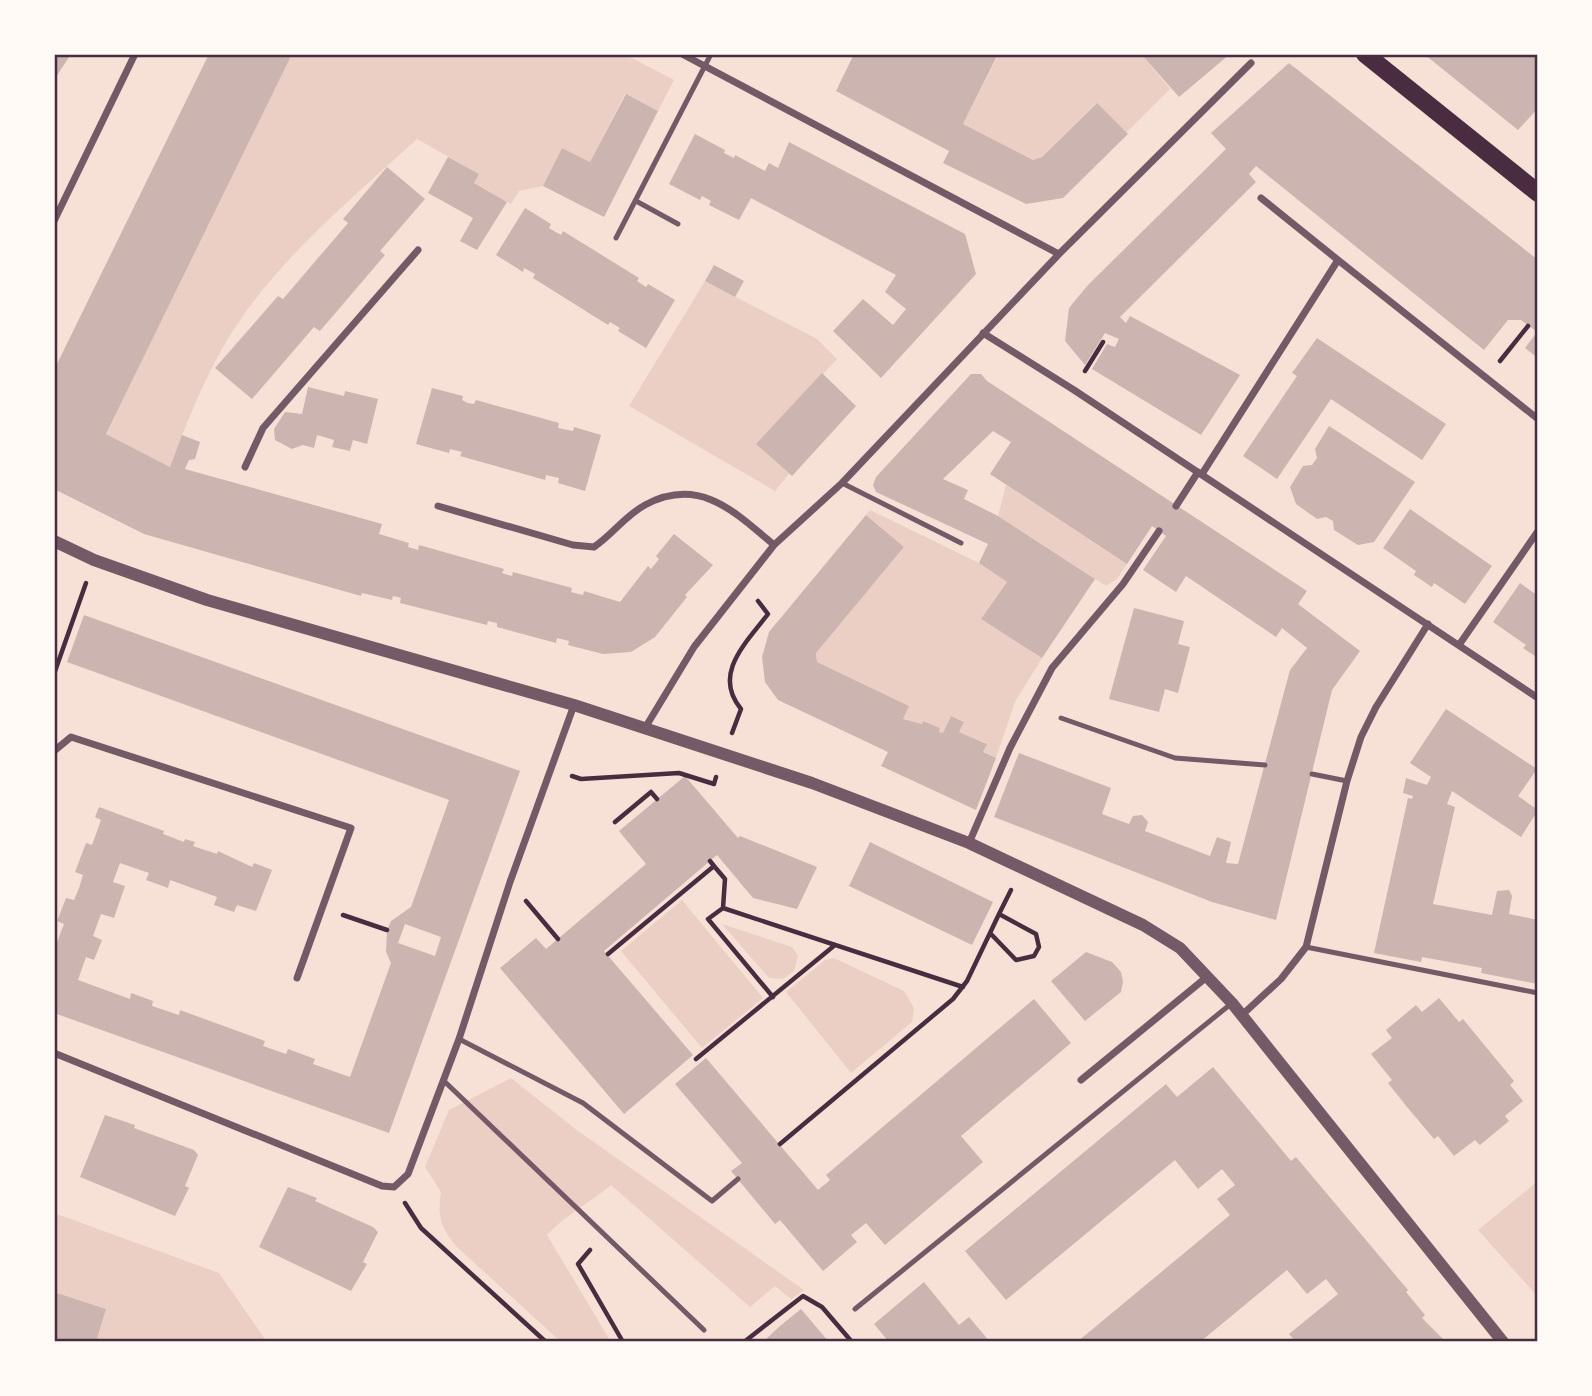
<svg xmlns="http://www.w3.org/2000/svg" width="1592" height="1396" font-family="Helvetica,sans-serif">
  <style>
    .green { fill: #ebcfc5 }
    .building { fill: #ccb4b1; fill-rule: evenodd }
    .lines { fill: none; stroke-linecap: round; stroke-linejoin: round }
    .path { stroke: #4a2c40; stroke-width: 4.5 }
    .service { stroke: #755966; stroke-width: 5 }
    .minor { stroke: #755966; stroke-width: 7 }
    .tertiary { stroke: #755966; stroke-width: 12 }
    .primary { stroke: #4a2c40; stroke-width: 18 }
    .neatline { fill: none; stroke: #4a2c40; stroke-width: 2.5 }
  </style>
  <rect width="100%" height="100%" fill="#f7e1d7"/>
  <path class="green" d="M292,54H624L674,80L658,111L625,94L590,162L562,148L543,186L519,191L511,204L474,183L479,174L417,139C349,201 267,268 222,349C201,386 185,427 170,467L106,434Z
    M999,54H1141L1170,89L1126,133L1096,103L1042,157L1033,160L963,124Z
    M705,281L817,339L837,359L757,444L789,474L775,491L629,406Z
    M1006,485L1127,564L1117,579L1106,586L998,516Z
    M870,510L979,563L1007,582L981,619L1042,658L1015,702L996,758L983,752L986,743L959,732L963,721L951,716L943,733L939,732L940,728L923,721L922,724L903,719L909,706L817,662L816,653L904,547L866,515Z
    M682,900L763,998L702,1048L621,951Z
    M722,924L792,947L798,956L794,971L783,979L769,978Z
    M834,958L904,991L914,1008L912,1022L851,1073L786,992L825,960Z
    M511,1078L578,1131L804,1290L791,1299L775,1286L750,1307L611,1185C592,1201 562,1218 547,1235L611,1342H561L457,1247C441,1229 437,1216 441,1192L425,1167L449,1110Z
    M1538,1181V1297L1478,1230Z
    M54,1213L219,1273L267,1342H96L106,1309L54,1292Z"/>
  <path class="building" d="M54,54H71L54,80Z
    M209,54H292L106,434L170,467L182,435L200,442L195,459L189,460L185,469L382,524L379,534L409,543L408,547L418,550L419,545L504,569L502,573L512,576L513,572L572,588L571,592L583,595L584,591L620,602L648,566L651,569L659,559L656,556L674,534L713,565L685,595L687,597L655,637L631,652L603,654L568,645L569,641L557,638L556,643L497,627V623L488,621L487,625L400,603L401,598L393,596L392,600L362,593L361,596L144,534L54,489V370Z
    M854,54H998L963,124L1033,160L1042,157L1097,103L1128,134L1063,198L1026,204L943,163L949,151L836,91Z
    M1141,54H1230L1179,97Z
    M1424,54H1538V108L1518,130Z
    M1289,63L1538,260V358L1525,348L1537,332L1521,320H1508L1484,350L1256,166L1249,174L1256,182L1120,317L1126,323L1130,316L1240,375L1201,435L1092,369L1107,344L1115,347L1119,339L1105,333L1085,365L1065,341L1069,308L1088,285L1226,149L1211,133Z
    M626,94L658,111L604,217L543,186L562,148L590,162Z
    M695,134L725,150L724,153L734,158L735,155L765,171L769,163L778,168L789,142L965,234L976,274L881,378L833,331L863,299L893,325L906,309L885,292L896,275L751,198L739,220L709,205L711,201L702,196L700,200L669,184Z
    M448,157L479,174L474,183L507,202L477,250L460,241L473,218L428,193Z
    M387,167L425,199L380,251L385,255L320,331L314,327L252,399L215,368L278,296L283,299L348,223L343,219Z
    M525,208L551,224L549,228L561,235L563,231L639,278L637,281L646,287L648,284L675,300L646,348L618,331L620,328L610,322L608,325L533,278L535,274L524,268L523,272L496,255Z
    M714,265L744,281L735,297L705,281Z
    M1317,338L1446,424L1422,460L1331,399L1277,479L1243,456L1297,376L1292,373Z
    M822,373L856,406L792,476L756,444Z
    M971,374H981L987,381L1307,591L1298,604L1360,651L1332,690L1276,920L1212,902L994,817L1019,753L1111,788L1102,814L1129,824L1133,816L1142,815L1148,822L1145,831L1210,856L1217,837L1231,842L1226,863L1238,864L1290,670L1307,648L1282,628L1276,637L1186,576L1176,592L1143,570L1166,536L1152,526L1127,564L990,474L1011,442L993,431L943,479L968,490L964,499L998,516L1095,579L1042,658L981,619L1007,582L979,563L988,544L876,492L873,485L876,477Z
    M308,387L344,396L345,391L378,399L367,444L353,440L350,451L332,447L334,440L317,435L314,448L303,445L292,449L275,440L274,429L285,412L302,414Z
    M432,388L463,396L462,400L468,403L474,404L476,400L559,423L558,428L573,431L574,427L601,435L585,491L558,483L559,478L546,475L545,480L460,456L462,452L450,449L449,453L416,444Z
    M1329,426L1415,482L1374,542L1358,545L1334,530L1333,521L1326,517L1317,519L1296,504L1290,487L1303,466L1312,465L1317,458L1315,449Z
    M1410,509L1492,566L1465,604L1434,583L1432,587L1414,575L1416,571L1383,548Z
    M866,515L904,547L816,653L817,662L909,706L903,719L922,724L923,721L940,728L939,732L943,733L951,716L964,722L959,732L987,744L983,752L996,758L976,810L881,766L888,752L778,700L765,682L762,657L769,632Z
    M1520,583L1538,596V658L1523,648L1526,645L1493,622Z
    M1134,608L1184,621L1178,644L1190,647L1178,693L1165,689L1159,712L1109,699Z
    M84,615L520,771L389,1133L54,1013V950L64,924L57,921L66,898L74,900L79,888L83,875L75,872L86,843L92,845L101,820L95,817L99,807L164,831L163,834L184,842L185,839L195,842L193,846L217,854L218,851L252,867L254,863L272,870L256,911L237,905L234,912L214,905L217,897L170,880L168,888L146,880L149,873L120,863L113,882L125,886L114,918L101,914L93,936L102,940L94,960L86,957L78,980L130,999L131,993L153,1001L152,1006L179,1015L180,1010L265,1041L263,1046L286,1054L288,1049L315,1059L313,1064L350,1077L391,963L386,952L387,930L391,921L411,907L449,800L67,662ZM405,924L441,937L435,956L398,943Z
    M1446,709L1537,769L1518,796L1538,810L1521,837L1452,791L1447,804L1455,807L1433,904L1492,915L1497,891L1509,890L1512,896L1509,914L1538,920V984L1481,973L1482,968L1422,957L1421,962L1374,953L1408,798L1412,799L1413,796L1403,793L1406,778L1427,785L1431,777L1410,763Z
    M685,776L738,838L740,836L817,867L797,909L753,898L717,855L604,951L693,1055L624,1114L500,968L536,938L546,949L646,864L619,831Z
    M870,842L993,902L972,945L849,886Z
    M1086,952L1112,962L1121,972L1123,982L1121,992L1085,1021L1051,981Z
    M1439,998L1459,1022L1463,1019L1514,1081L1510,1085L1523,1101L1505,1116L1509,1121L1480,1145L1475,1140L1454,1156L1438,1136L1434,1139L1407,1107L1388,1083L1392,1080L1371,1054L1392,1038L1386,1030L1416,1005L1422,1012Z
    M1034,999L1071,1043L961,1136L983,1162L885,1245L866,1223L851,1235L857,1242L823,1271L780,1220L775,1224L731,1171L742,1163L675,1084L706,1058L818,1190L830,1180L826,1175Z
    M1213,1067L1291,1161L1296,1157L1408,1290L1406,1292L1425,1315L1422,1318L1446,1342H1296L1289,1334L1338,1294L1326,1279L1307,1294L1287,1270L1200,1342H1077L1230,1215L1217,1199L1235,1185L1222,1169L1198,1189L1175,1160L1006,1300L965,1251L1166,1084L1177,1097Z
    M105,1115L135,1125L134,1128L194,1150L198,1155L185,1186L189,1188L175,1216L80,1177Z
    M288,1187L317,1198L315,1201L373,1227L378,1232L363,1262L367,1264L351,1291L259,1247Z
    M924,1282L959,1325L969,1317L990,1342H889L874,1324Z
    M54,1292L106,1309L96,1342H54Z
    M801,1309L829,1342H763L780,1326Z"/>
  <g class="lines">
    <path class="path" d="M1500,361L1528,326
      M1085,371L1103,342
      M54,674L86,583
      M732,733L741,709C712,674 746,643 768,614L758,601
      M572,776L581,779L679,773L714,784L716,777
      M615,822L651,792L657,799
      M714,866L725,879L723,908L963,987
      M526,901L558,939
      M723,908L708,919L773,997
      M343,915L387,930
      M990,933L999,914
      M608,954L714,866L710,861
      M696,1059L835,945
      M780,1144L953,999L967,981L990,933L1016,960L1034,956L1039,947L1036,934L999,914L1011,890
      M405,1203L421,1228L546,1342
      M590,1250L578,1264L623,1342
      M744,1342L803,1296L822,1307L852,1342"/>
    <path class="service" d="M636,201L678,224
      M616,238L711,54
      M842,483L961,543
      M1061,718L1175,758L1265,765
      M1312,774L1347,781
      M1306,947L1538,993
      M459,1039L583,1103L712,1201L738,1179
      M443,1080L704,1330
      M855,1309L1232,1003"/>
    <path class="minor" d="M682,54L1059,254
      M1261,198L1338,260
      M54,221L135,54
      M983,333L1074,390L1538,698
      M245,467L263,428L418,250
      M1202,474L1338,260L1538,419
      M438,506L573,545L594,547C612,535 626,515 645,505C699,476 734,511 774,545
      M1176,506L1198,472
      M1459,645L1538,531
      M645,728L694,647L774,545L842,483L1059,254L1251,63
      M54,751L71,737L351,828L297,978
      M969,843L1010,748L1052,668L1123,584L1159,531
      M1242,1015L1281,979L1306,947L1347,781L1361,737L1376,707L1428,624
      M54,1053L382,1186L394,1187L408,1174L459,1039L510,882L574,705
      M1081,1080L1208,976"/>
    <path class="tertiary" d="M54,541L94,560L207,600L574,705L812,783L969,843L1143,925L1180,948L1232,1003L1503,1342"/>
    <path class="primary" d="M1365,54L1538,193"/>
  </g>
  <rect width="1592" height="1396" fill="none" stroke="#fffaf5" stroke-width="112"/>
  <rect x="56" y="56" width="1480" height="1284" class="neatline"/>
</svg>
